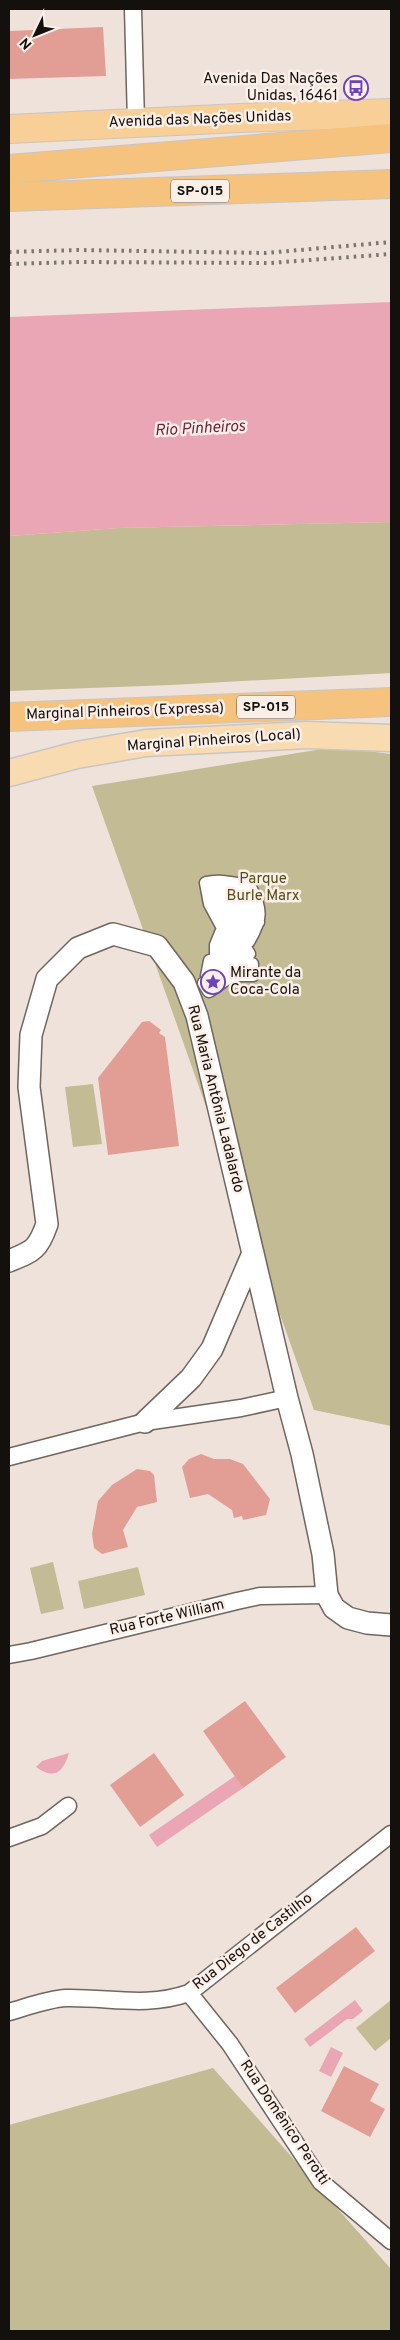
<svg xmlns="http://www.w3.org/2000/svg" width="400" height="2340" font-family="Overpass,sans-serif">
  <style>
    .green { fill: #c2bb94 }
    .water { fill: #eba6b5 }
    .building { fill: #e29e95 }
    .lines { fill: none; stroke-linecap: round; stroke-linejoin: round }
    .pedestrian-casing { stroke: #70655f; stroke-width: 15 }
    .minor-casing { stroke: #70655f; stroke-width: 19 }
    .tertiary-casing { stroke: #70655f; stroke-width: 24 }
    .primary-casing { stroke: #c7c6c5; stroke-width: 29 }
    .trunk-casing { stroke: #c7c6c5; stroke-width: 30 }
    .motorway-casing { stroke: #c7c6c5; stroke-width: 30 }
    .pedestrian { stroke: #fff; stroke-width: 12 }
    .minor { stroke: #fff; stroke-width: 16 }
    .tertiary { stroke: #fff; stroke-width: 21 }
    .primary { stroke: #f9dbb1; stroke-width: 26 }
    .trunk { stroke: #f7cf97; stroke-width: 28 }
    .motorway { stroke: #f5c37d; stroke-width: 28 }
    .rail { stroke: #7c746f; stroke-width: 4; stroke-dasharray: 2.5 5; stroke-linecap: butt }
    .labels { text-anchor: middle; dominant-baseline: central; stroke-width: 5; stroke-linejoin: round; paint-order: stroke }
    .shield { fill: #fcefe8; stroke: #5a534f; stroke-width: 1 }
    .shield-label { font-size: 14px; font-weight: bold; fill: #14100d }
    .poi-label { font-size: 15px; fill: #14100d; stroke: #fcefe8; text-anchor: end }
    .street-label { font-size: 15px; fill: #14100d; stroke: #fcefe8 }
    .park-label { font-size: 15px; fill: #554c1c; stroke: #fcefe8 }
    .water-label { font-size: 16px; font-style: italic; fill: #70213a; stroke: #fcefe8 }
  </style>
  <rect width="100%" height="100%" fill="#efe2db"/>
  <path class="green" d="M391,522V673L171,685L9,691V536L119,528Z
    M335,747L391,754V1426L314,1410L92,786Z
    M93,1084L102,1144L73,1147L65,1087Z
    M53,1562L64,1609L41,1614L30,1568Z
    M138,1567L145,1595L84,1609L78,1581Z
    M391,2000V2038L375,2051L356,2028Z
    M213,2068L391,2269V2331H9V2125Z"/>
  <path class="water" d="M391,302V522L119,528L9,536V317Z
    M69,1753C63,1773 54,1780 36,1767L42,1761Z
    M235,1776L243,1788L157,1847L149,1835Z
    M355,2000L363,2011L353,2019H347L310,2047L304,2039Z
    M331,2047L343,2053L331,2077L319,2071Z"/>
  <path class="building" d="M103,27L106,76L9,79V31Z
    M149,1021L161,1030L159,1033L165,1037L179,1146L108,1155L98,1078L142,1022Z
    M201,1454L214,1459H230L243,1464L270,1499L266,1515L243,1520L242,1516L234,1518L232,1510L208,1494L190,1498L182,1467L189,1459Z
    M137,1469L150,1471L154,1475L157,1502L137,1507L123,1530L128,1547L102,1554L94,1548L92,1534L98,1501L112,1485Z
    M245,1701L286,1757L243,1788L203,1731Z
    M154,1753L184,1795L140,1827L110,1785Z
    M356,1927L375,1951L295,2013L276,1988Z
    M344,2066L379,2084L370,2101L385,2109L370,2137L321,2111Z"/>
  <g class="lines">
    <defs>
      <path id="pedestrian" d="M240,924L237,913L245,922L234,927L232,921L233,902C241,910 243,916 246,926L231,935L228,925L230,905L225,897L230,893L241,898L251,923L240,941L223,940C226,920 225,909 213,892L223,887L248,893L258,922L249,932L248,942C262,919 262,909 249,885C232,885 223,879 206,883L210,904L223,928L216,945V955L225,947L244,946L249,954L210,961L207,976L228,965L252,964V968L234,966L204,983L209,991L232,975H253"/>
      <path id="minor" d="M133,9L136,122
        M9,1457L145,1422L241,1408L287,1398
        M9,1655L31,1651L237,1601L260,1596L327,1595
        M9,1838L42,1826L68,1806
        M189,1993L230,2044L321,2182L391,2241
        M9,2012C27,2007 47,1999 66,1998C110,1997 145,2008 189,1993L391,1834"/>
      <path id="tertiary" d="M9,1261C33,1251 38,1250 47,1224L29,1087L31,1035L47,979L78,948L113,934L157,946L184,982L197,1016L287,1398L302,1454L323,1554L327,1595L334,1608L348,1618L367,1623L391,1625
        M145,1422L191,1378L212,1349L253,1253"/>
      <path id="primary" d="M9,773L77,755L146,743L307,735L391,738"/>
      <path id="trunk" d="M9,129L240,118L391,113"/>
      <path id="motorway" d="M9,169L391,138
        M9,197L391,184
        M9,717L391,702"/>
    </defs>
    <use href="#pedestrian" class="pedestrian-casing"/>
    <use href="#minor" class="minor-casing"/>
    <use href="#tertiary" class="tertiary-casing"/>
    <use href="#primary" class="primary-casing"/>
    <use href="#trunk" class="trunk-casing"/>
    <use href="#motorway" class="motorway-casing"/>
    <use href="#pedestrian" class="pedestrian"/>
    <use href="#minor" class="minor"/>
    <use href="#tertiary" class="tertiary"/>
    <use href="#primary" class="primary"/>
    <use href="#trunk" class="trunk"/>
    <use href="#motorway" class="motorway"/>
    <path class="rail" d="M9,252L77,250L266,253L391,242
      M9,264L78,262L270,263L391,254"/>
  </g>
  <defs>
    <symbol id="bus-ring" viewBox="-11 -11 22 22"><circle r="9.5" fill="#fcefe8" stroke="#6c43bc" stroke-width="1.5"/><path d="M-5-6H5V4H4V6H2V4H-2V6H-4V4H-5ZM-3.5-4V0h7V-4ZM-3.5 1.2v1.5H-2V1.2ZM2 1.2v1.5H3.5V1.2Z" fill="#6c43bc"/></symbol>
    <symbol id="sight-ring" viewBox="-11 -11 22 22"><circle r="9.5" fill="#fcefe8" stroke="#6c43bc" stroke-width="1.5"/><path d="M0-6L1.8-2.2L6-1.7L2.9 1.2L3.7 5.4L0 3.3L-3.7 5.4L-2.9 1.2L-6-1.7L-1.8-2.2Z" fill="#6c43bc"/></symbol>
  </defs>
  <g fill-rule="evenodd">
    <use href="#bus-ring" x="342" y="74" width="28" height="28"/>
    <use href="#sight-ring" x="199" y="968" width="28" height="28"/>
  </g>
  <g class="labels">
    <g class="shield">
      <rect x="171" y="179.5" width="58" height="23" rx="4"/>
      <rect x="237" y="695.5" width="58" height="23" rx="4"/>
    </g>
    <g class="shield-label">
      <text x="200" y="191">SP-015</text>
      <text x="266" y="707">SP-015</text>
    </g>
    <g class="poi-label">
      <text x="338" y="79">Avenida Das Nações<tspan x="338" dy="17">Unidas, 16461</tspan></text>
      <text x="230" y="973" text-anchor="start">Mirante da<tspan x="230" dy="17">Coca-Cola</tspan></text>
    </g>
    <g class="street-label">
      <text transform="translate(200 120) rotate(-2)">Avenida das Nações Unidas</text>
      <text transform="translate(125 712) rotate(-2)">Marginal Pinheiros (Expressa)</text>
      <text transform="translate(214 741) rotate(-4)">Marginal Pinheiros (Local)</text>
      <text transform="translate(215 1099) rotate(76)">Rua Maria Antônia Ladalardo</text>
      <text transform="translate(167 1618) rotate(-13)">Rua Forte William</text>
      <text transform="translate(253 1942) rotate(-38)">Rua Diego de Castilho</text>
      <text transform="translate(284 2123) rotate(56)">Rua Domênico Perotti</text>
    </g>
    <g class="park-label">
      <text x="263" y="879">Parque<tspan x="263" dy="17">Burle Marx</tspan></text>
    </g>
    <g class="water-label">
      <text transform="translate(200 429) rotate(-3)">Rio Pinheiros</text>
    </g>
  </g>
  <rect width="400" height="2340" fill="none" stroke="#14100d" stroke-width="20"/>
  <g transform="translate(35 35) rotate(227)" stroke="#fcefe8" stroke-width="4" paint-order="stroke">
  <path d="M0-4L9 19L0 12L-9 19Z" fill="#14100d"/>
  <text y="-8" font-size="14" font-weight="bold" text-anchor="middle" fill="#14100d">N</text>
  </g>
</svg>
